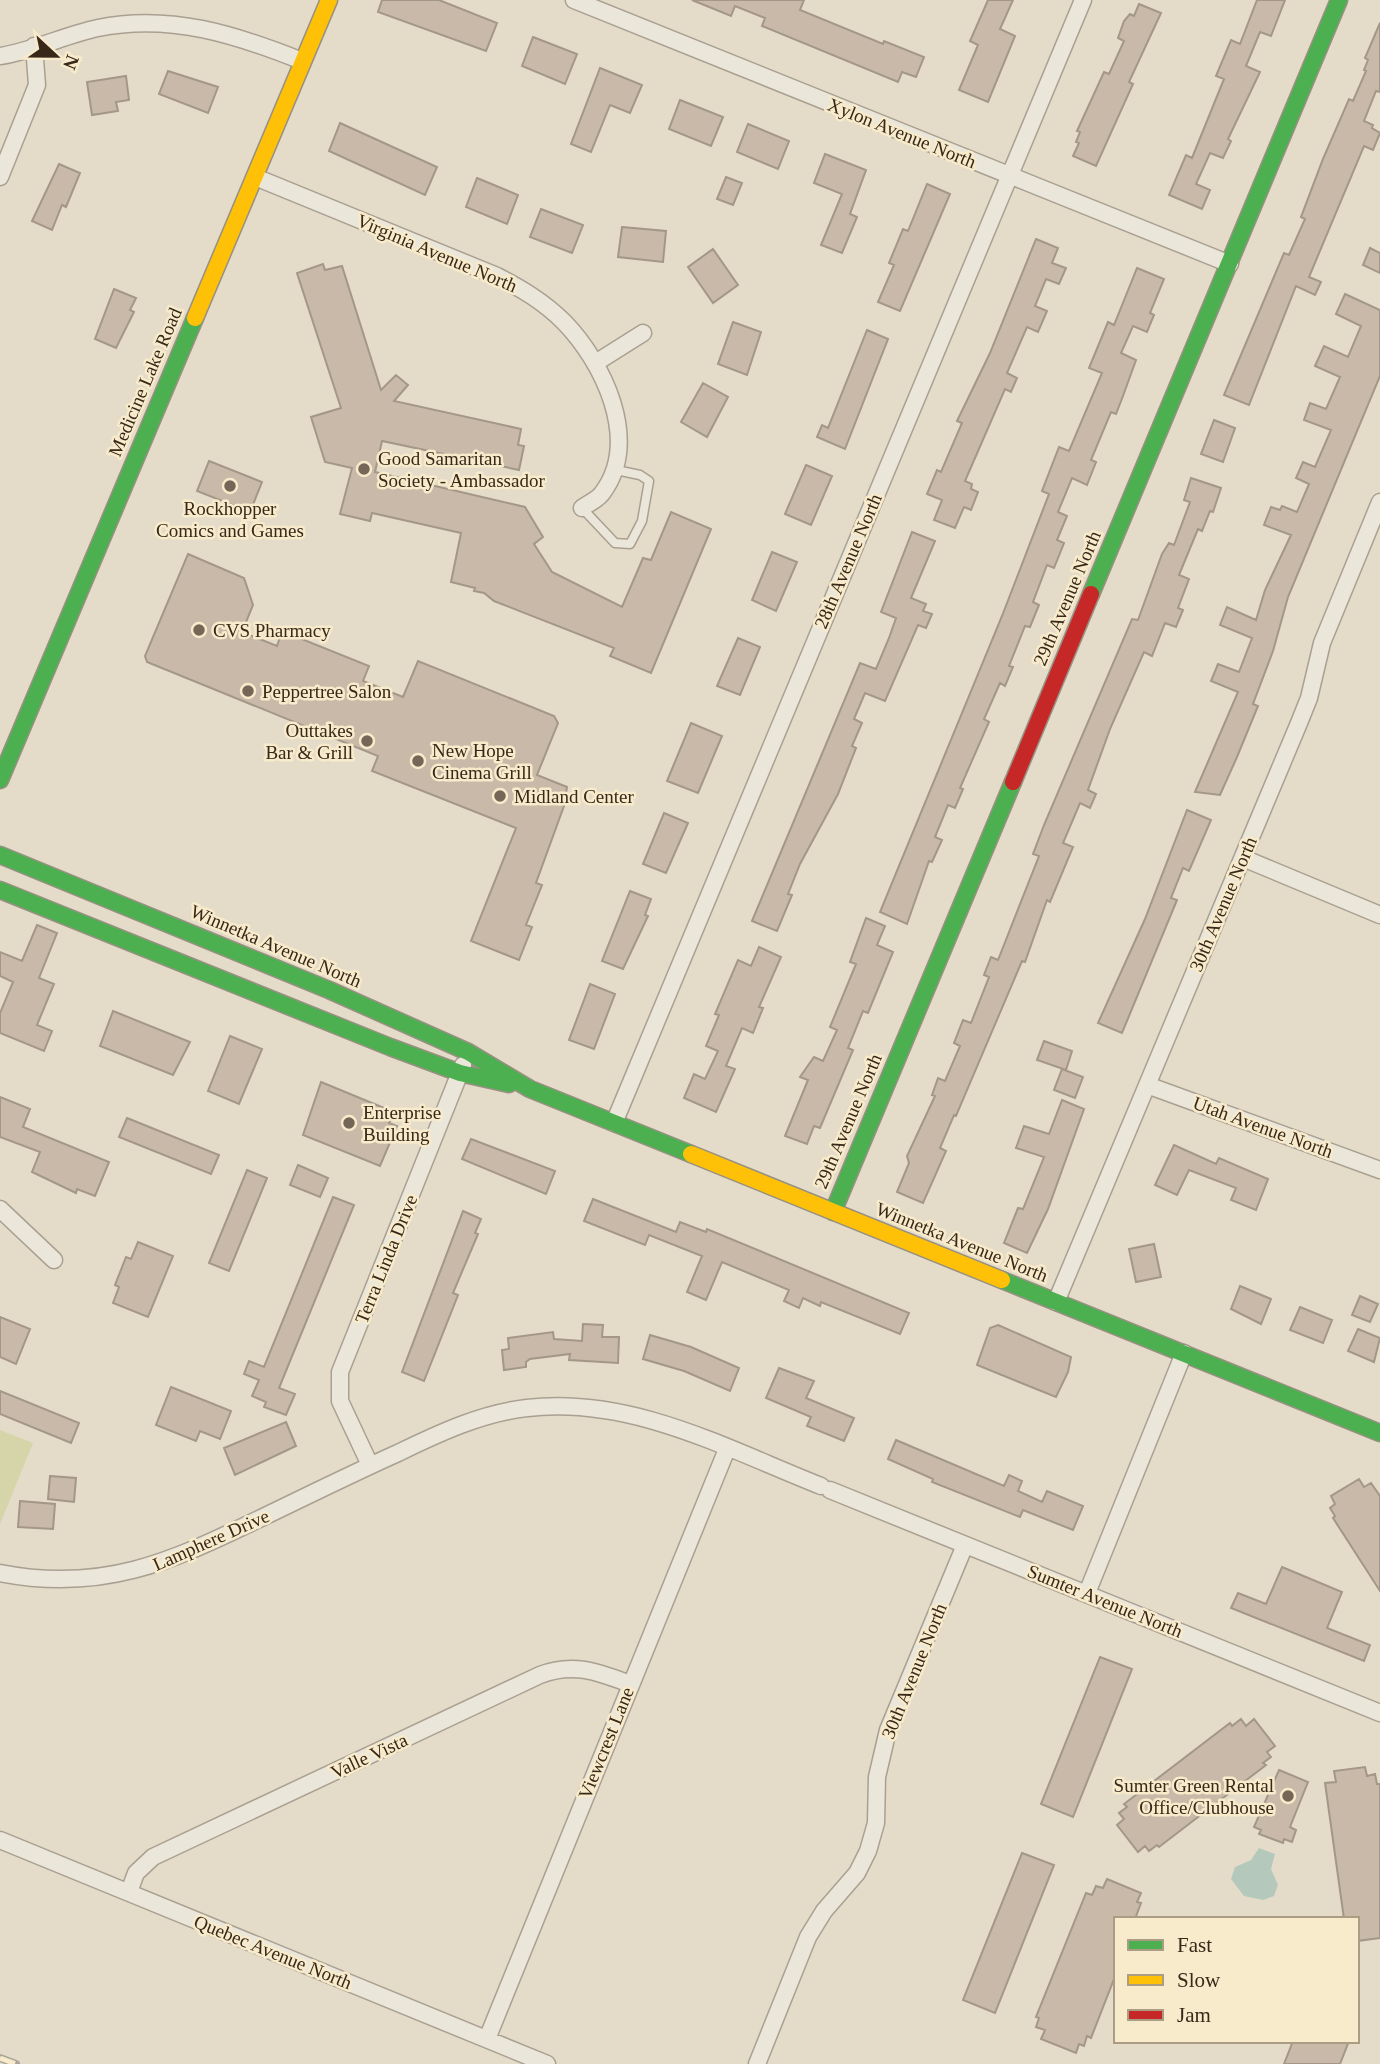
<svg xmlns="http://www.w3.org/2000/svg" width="1380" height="2064" font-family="Georgia,serif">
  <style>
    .green { fill: #d5d5a9 }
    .water { fill: #b4c9bc }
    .building { fill: #c8b9a8; stroke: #a49788; stroke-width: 2 }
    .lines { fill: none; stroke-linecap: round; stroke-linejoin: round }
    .lane-casing { stroke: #a9a092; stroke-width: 11 }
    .street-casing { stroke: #a9a092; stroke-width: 19 }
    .fast-casing { stroke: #989082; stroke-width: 19 }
    .slow-casing { stroke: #989082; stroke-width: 19 }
    .jam-casing { stroke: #989082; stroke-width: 19 }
    .lane { stroke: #ebe6da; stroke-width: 8 }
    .street { stroke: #ebe6da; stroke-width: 16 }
    .fast { stroke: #4caf50; stroke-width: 16 }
    .slow { stroke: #ffc107; stroke-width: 16 }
    .jam { stroke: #c62828; stroke-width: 16 }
    .rail-casing { stroke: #aaa59b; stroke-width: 8 }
    .rail { stroke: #f8ebcb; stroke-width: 5; stroke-dasharray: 16; stroke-linecap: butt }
    .poi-dot { fill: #746757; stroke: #f8ebcb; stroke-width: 2.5 }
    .labels { text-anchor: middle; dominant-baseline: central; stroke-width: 5; stroke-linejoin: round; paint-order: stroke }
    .street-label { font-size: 19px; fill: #37281a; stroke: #f8ebcb }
    .poi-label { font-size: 19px; fill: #37281a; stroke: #f8ebcb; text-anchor: start }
  </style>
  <rect width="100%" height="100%" fill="#e4dcc8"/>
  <path class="green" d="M0,1430L33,1443L0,1524Z"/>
  <path class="water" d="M1259,1848L1275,1854L1271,1869L1278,1885L1274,1896L1263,1900L1244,1896L1231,1879L1235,1867L1251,1860Z"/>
  <path class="building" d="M382,0H439L497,23L486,51L378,12Z
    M692,0H804L800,10L883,44L884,41L924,57L916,77L902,72L898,82L762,26L765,18L735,6L731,16Z
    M988,0H1013L1000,29L1015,36L988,102L959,90L978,45L970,41Z
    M1257,0H1285L1271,36L1260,32L1246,66L1260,72L1228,139L1231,141L1223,158L1210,153L1196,184L1210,190L1202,209L1169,195L1186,155L1192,158L1224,79L1216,76L1231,40L1240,44Z
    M1139,4L1161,13L1129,82L1133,84L1096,166L1073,156L1079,143L1076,142L1080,132L1077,131L1104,72L1109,74L1124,41L1118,38L1124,21L1130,14L1134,16Z
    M1380,23V92L1376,91L1364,121L1373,125L1372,128L1380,133L1373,150L1364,146L1309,277L1321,282L1315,295L1296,286L1249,405L1224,395L1284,253L1289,255L1305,219L1301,217L1323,159L1349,99L1353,101L1366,71L1364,70L1368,60L1365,58Z
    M533,37L577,54L565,84L522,66Z
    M600,68L642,85L630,113L610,105L591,152L571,144Z
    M168,71L218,87L208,113L159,94Z
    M126,76L129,100L116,102L118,111L92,115L87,82Z
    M680,100L723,117L711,146L669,129Z
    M340,123L437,167L425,195L329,151Z
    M748,124L789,141L778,169L737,152Z
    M825,154L866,170L850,214L857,217L842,253L821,245L842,194L814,183Z
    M59,164L80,173L66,207L62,205L52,230L32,221Z
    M726,177L742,183L733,205L717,199Z
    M477,178L518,195L507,224L466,207Z
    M927,184L950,194L900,311L878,302L894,265L889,263L903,229L908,231Z
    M541,209L583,225L572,253L530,237Z
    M622,227L666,231L663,262L618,257Z
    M1036,239L1058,248L1052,263L1066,268L1059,284L1046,279L1035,306L1047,311L1038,332L1027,327L1007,373L1017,378L1011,392L1005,389L965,481L972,484L971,489L978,492L971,510L964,507L955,528L934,520L942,500L927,494L937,470L941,472L962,423L957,421L990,353Z
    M1370,248L1380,253V273L1363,265Z
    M713,249L738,285L713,303L688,267Z
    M323,264L325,270L342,266L381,390L396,375L408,385L394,401L521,429L518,445L524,446L519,470L382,441L375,472L525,507L543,537L534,544L552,572L622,607L643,558L651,560L671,512L711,529L651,673L610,656L614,648L494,601L484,593L474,591L475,588L451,582L461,533L372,513L370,521L340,514L352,468L325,462L311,417L341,408L297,273Z
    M1137,268L1164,279L1150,313L1154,315L1147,332L1133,326L1121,353L1136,360L1123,396L1116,414L1111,412L1091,460L1096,462L1087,485L1072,478L1058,512L1067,516L1057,540L1064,543L1054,568L1047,565L1033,602L1039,605L1030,627L1025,626L1009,666L1013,667L1005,686L1000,683L984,719L989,722L960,788L963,789L955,808L948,805L935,837L942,840L932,862L929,861L907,924L880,912L1002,616L1049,494L1042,491L1059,447L1069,451L1102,373L1089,368L1108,322L1114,325Z
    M114,289L136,298L130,310L134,312L116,348L95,339Z
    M1345,294L1380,310V376L1288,597L1273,651L1253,704L1258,706L1237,757L1220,795L1195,792L1238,692L1211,681L1218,664L1239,672L1252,638L1220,625L1227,607L1256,620L1265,590L1291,535L1264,525L1271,507L1280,510L1282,506L1297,512L1309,484L1296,478L1303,462L1315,467L1331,430L1304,420L1310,403L1326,409L1340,377L1315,366L1324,346L1348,357L1361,326L1336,314Z
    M733,322L761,332L747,375L718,364Z
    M867,330L888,339L845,449L817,437L822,425L828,428Z
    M703,383L728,397L707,437L681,422Z
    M1214,420L1235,428L1223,462L1201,454Z
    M209,461L262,482L250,512L197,491Z
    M806,465L832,476L811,525L785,514Z
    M1191,478L1221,488L1213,512L1210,511L1202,531L1198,529L1179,575L1189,579L1178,608L1183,610L1176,627L1165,623L1152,656L1144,652L1110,729L1088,790L1096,794L1090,808L1080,803L1063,843L1073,847L1050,902L1047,900L1025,962L1022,961L956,1116L954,1115L940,1148L946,1151L923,1203L897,1192L909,1163L907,1156L935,1096L932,1095L938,1078L945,1081L960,1046L954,1043L963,1020L971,1023L989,977L984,975L991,957L998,960L1039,856L1033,854L1044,825L1132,619L1138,620L1162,554L1169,543L1174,545L1190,502L1184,500Z
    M912,532L935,541L911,598L926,604L923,611L932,614L926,628L918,625L885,701L865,693L854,719L862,723L852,746L856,748L838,794L800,864L788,894L792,895L777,931L752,921L860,663L876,669L889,638L896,618L881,612Z
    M772,552L797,562L776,611L752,600Z
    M188,554L244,578L253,605L242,632L277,646L282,631L369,666L363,681L403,697L418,661L554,716L558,723L537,775L567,787L564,806L536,883L542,885L526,925L532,927L519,960L471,941L516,828L372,771L378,756L147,662L145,656Z
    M738,638L760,647L740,695L717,686Z
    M691,723L722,736L698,793L667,781Z
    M1187,810L1211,820L1189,871L1183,868L1171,898L1177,900L1122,1033L1098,1023L1145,919Z
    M664,813L688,823L666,873L643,864Z
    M630,891L651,899L645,915L648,916L623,969L602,961Z
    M866,918L885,926L877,945L893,952L868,1013L863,1011L848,1048L853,1050L820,1128L814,1126L807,1144L785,1136L808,1080L800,1077L814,1057L823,1061L837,1030L830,1027L856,964L850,962Z
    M37,925L57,933L39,978L54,984L37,1025L52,1031L44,1051L0,1033V1013L13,982L0,976V952L22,961Z
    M759,947L781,957L759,1007L763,1008L753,1033L742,1028L726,1066L735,1069L716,1112L684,1098L694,1074L705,1079L718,1051L706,1046L719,1015L715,1014L738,960L751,966Z
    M590,984L615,994L594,1049L569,1040Z
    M113,1011L190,1042L173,1075L100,1046Z
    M230,1036L262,1049L239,1104L208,1091Z
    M1044,1041L1072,1051L1066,1070L1037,1060Z
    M1062,1069L1083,1077L1075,1098L1054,1090Z
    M321,1082L394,1112L389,1123L397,1126L380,1166L303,1135Z
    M0,1097L30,1109L23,1127L109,1162L95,1196L77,1189L76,1193L32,1172L40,1152L0,1137Z
    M1062,1100L1084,1109L1048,1209L1027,1253L1004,1243L1018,1208L1023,1209L1044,1157L1016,1148L1024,1126L1049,1134Z
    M127,1118L219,1155L211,1174L119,1137Z
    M471,1139L555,1171L546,1194L462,1159Z
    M1174,1145L1216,1164L1219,1158L1268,1179L1256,1210L1231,1200L1236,1188L1189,1170L1177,1195L1155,1185Z
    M298,1165L328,1178L320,1197L290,1185Z
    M247,1170L267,1178L229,1271L209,1263Z
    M333,1197L354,1205L279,1388L295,1394L286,1415L264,1407L266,1402L252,1396L259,1380L244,1374L249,1361L264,1367Z
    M593,1199L676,1232L680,1222L706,1232L707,1229L909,1313L900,1334L821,1302L820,1306L803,1298L799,1308L784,1301L789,1290L722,1262L706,1300L687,1292L702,1256L649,1235L645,1245L584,1221Z
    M463,1211L481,1219L475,1233L478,1234L453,1293L458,1295L424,1381L402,1372Z
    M138,1242L173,1256L148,1317L113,1303L119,1287L115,1285L126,1257L131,1259Z
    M1154,1244L1161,1277L1136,1282L1129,1249Z
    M1240,1286L1271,1299L1261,1324L1231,1309Z
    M1360,1296L1378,1304L1370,1322L1352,1315Z
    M1300,1307L1332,1320L1323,1343L1290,1330Z
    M0,1317L30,1329L16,1364L0,1357Z
    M583,1324L603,1325L602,1337H619L618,1363L569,1360L570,1354L530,1359L526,1362V1367L504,1370L502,1350L509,1349L508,1338L553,1332L554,1339L582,1341Z
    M998,1325L1071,1357L1068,1372L1056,1397L977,1365L990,1328Z
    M1358,1329L1380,1338L1374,1362L1348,1351Z
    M650,1335L691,1347L739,1368L730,1391L684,1371L643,1359Z
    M779,1368L814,1381L806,1398L854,1418L844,1441L807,1426L811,1417L766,1398Z
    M171,1387L231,1411L220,1439L200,1431L196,1441L156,1425Z
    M0,1391L79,1423L71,1443L0,1414Z
    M286,1422L296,1446L235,1475L224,1448Z
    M896,1440L1004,1486L1009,1475L1022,1481L1018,1491L1042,1502L1047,1491L1083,1506L1073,1530L1023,1510L1020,1517L932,1482L933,1479L888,1459Z
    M50,1476L76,1478L74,1502L48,1499Z
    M1359,1479L1364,1487L1371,1483L1380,1496V1591L1333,1518L1335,1516L1330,1508L1335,1504L1331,1496Z
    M20,1501L55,1504L53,1529L18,1527Z
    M1282,1567L1342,1592L1327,1628L1370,1645L1364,1661L1231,1608L1238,1593L1266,1604Z
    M1100,1657L1132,1669L1073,1817L1041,1804Z
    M1241,1719L1246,1726L1254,1719L1275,1746L1267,1752L1271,1757L1263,1763L1266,1765L1159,1847L1157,1845L1149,1851L1145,1846L1138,1852L1117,1825L1124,1819L1119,1813L1127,1807L1124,1804L1230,1723L1232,1726Z
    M1365,1767L1367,1776L1375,1774L1377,1784H1380V1938L1357,1941V1919H1344L1325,1783L1336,1782L1334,1771Z
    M1279,1770L1308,1782L1290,1827L1296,1830L1292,1842L1284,1839L1283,1843L1259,1834L1261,1830L1254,1827Z
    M1022,1853L1054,1865L995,2013L963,2000Z
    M1107,1879L1141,1893L1137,1902L1141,1903L1135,1919H1116L1114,1979L1091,2038L1087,2036L1084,2046L1079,2044L1076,2053L1041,2039L1045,2030L1036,2027L1039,2018L1036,2017L1086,1893L1092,1895L1096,1886L1103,1888Z
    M1293,2041H1349L1340,2064H1284Z"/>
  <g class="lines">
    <defs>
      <path id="lane" d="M582,508L615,543L630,544L642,521L649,481L640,475L616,470"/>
      <path id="street" d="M574,0L1230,264
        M0,56C33,51 65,35 98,28C170,13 237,35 302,61
        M0,177L37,85L34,46
        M255,177L497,276C522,289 544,302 564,322C603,362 641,440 603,492C599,499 589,503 582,508
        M597,362L643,333
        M1243,858L1380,915
        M1147,1085L1380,1170
        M614,1123L1083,0
        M0,1209L54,1260
        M1056,1302L1299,723L1309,698L1322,643L1380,502
        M370,1465L340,1401V1372L463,1065
        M830,1490L1380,1713
        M0,1573C102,1593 170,1562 259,1519C305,1497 351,1474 398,1453C439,1433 482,1413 527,1408C632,1396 727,1449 821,1486
        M1087,1593L1184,1353
        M0,1840L547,2064
        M129,1892L136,1873L153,1857L540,1675C573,1662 598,1672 630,1684
        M487,2039L727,1449
        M757,2064L808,1937L824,1911L857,1873L868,1851L876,1823L877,1777L888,1730L965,1545"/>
      <path id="fast" d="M1091,594L1339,0
        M0,780L195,318
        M0,855L329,990L468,1052L530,1089L691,1154
        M0,890L390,1047L460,1073L509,1084
        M833,1212L1013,782
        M1002,1280L1380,1433"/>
      <path id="slow" d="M195,318L329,0
        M691,1154L1002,1280"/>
      <path id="jam" d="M1013,782L1091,594"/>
    </defs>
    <use href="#lane" class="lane-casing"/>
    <use href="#street" class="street-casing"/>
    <use href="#fast" class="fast-casing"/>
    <use href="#slow" class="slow-casing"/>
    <use href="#jam" class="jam-casing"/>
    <use href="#lane" class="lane"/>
    <use href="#street" class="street"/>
    <use href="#fast" class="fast"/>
    <use href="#slow" class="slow"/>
    <use href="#jam" class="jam"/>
    <defs>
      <path id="rail" d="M0,2058L16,2064"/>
    </defs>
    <use href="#rail" class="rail-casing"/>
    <use href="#rail" class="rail"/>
  </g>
  <g class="poi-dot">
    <circle cx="364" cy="469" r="7"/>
    <circle cx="230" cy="486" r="7"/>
    <circle cx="199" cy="630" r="7"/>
    <circle cx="248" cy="691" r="7"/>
    <circle cx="367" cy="741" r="7"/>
    <circle cx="418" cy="761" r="7"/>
    <circle cx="500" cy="796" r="7"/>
    <circle cx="349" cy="1123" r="7"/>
    <circle cx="1288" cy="1796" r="7"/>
  </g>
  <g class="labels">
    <g class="street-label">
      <text transform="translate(902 133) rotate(22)">Xylon Avenue North</text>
      <text transform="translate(437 253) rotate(23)">Virginia Avenue North</text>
      <text transform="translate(145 382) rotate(-67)">Medicine Lake Road</text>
      <text transform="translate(848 561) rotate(-67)">28th Avenue North</text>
      <text transform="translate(1067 598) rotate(-67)">29th Avenue North</text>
      <text transform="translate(1223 904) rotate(-67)">30th Avenue North</text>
      <text transform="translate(276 946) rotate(23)">Winnetka Avenue North</text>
      <text transform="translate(848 1121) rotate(-67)">29th Avenue North</text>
      <text transform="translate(1263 1127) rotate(20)">Utah Avenue North</text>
      <text transform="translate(962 1242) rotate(22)">Winnetka Avenue North</text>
      <text transform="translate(386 1259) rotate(-68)">Terra Linda Drive</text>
      <text transform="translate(211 1540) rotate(-24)">Lamphere Drive</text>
      <text transform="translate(1105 1601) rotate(22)">Sumter Avenue North</text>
      <text transform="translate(914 1671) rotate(-68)">30th Avenue North</text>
      <text transform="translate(606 1743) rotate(-68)">Viewcrest Lane</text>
      <text transform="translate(369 1756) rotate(-25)">Valle Vista</text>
      <text transform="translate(273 1952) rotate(22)">Quebec Avenue North</text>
    </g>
    <g class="poi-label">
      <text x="378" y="458">Good Samaritan<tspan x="378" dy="22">Society - Ambassador</tspan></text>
      <text x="230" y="508" text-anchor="middle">Rockhopper<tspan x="230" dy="22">Comics and Games</tspan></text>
      <text x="213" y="630">CVS Pharmacy</text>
      <text x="262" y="691">Peppertree Salon</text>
      <text x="353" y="730" text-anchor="end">Outtakes<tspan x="353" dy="22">Bar &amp; Grill</tspan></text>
      <text x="432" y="750">New Hope<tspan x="432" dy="22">Cinema Grill</tspan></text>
      <text x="514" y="796">Midland Center</text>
      <text x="363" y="1112">Enterprise<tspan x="363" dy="22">Building</tspan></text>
      <text x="1274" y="1785" text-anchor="end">Sumter Green Rental<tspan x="1274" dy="22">Office/Clubhouse</tspan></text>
    </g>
  </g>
  <rect x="1114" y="1917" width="245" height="126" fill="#f8ebcb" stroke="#ab9d84" stroke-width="2"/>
  <rect x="1128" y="1940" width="35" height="10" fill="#4caf50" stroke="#ab9d84" stroke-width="2"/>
  <text x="1177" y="1952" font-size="21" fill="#37281a">Fast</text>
  <rect x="1128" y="1975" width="35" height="10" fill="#ffc107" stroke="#ab9d84" stroke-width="2"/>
  <text x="1177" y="1987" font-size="21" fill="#37281a">Slow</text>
  <rect x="1128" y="2010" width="35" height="10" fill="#c62828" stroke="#ab9d84" stroke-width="2"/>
  <text x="1177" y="2022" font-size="21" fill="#37281a">Jam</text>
  <g transform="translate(56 56) rotate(112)" stroke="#f8ebcb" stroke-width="5" paint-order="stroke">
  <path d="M0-5L12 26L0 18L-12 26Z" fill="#37281a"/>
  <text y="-10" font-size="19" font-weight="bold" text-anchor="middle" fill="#37281a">N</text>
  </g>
</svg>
